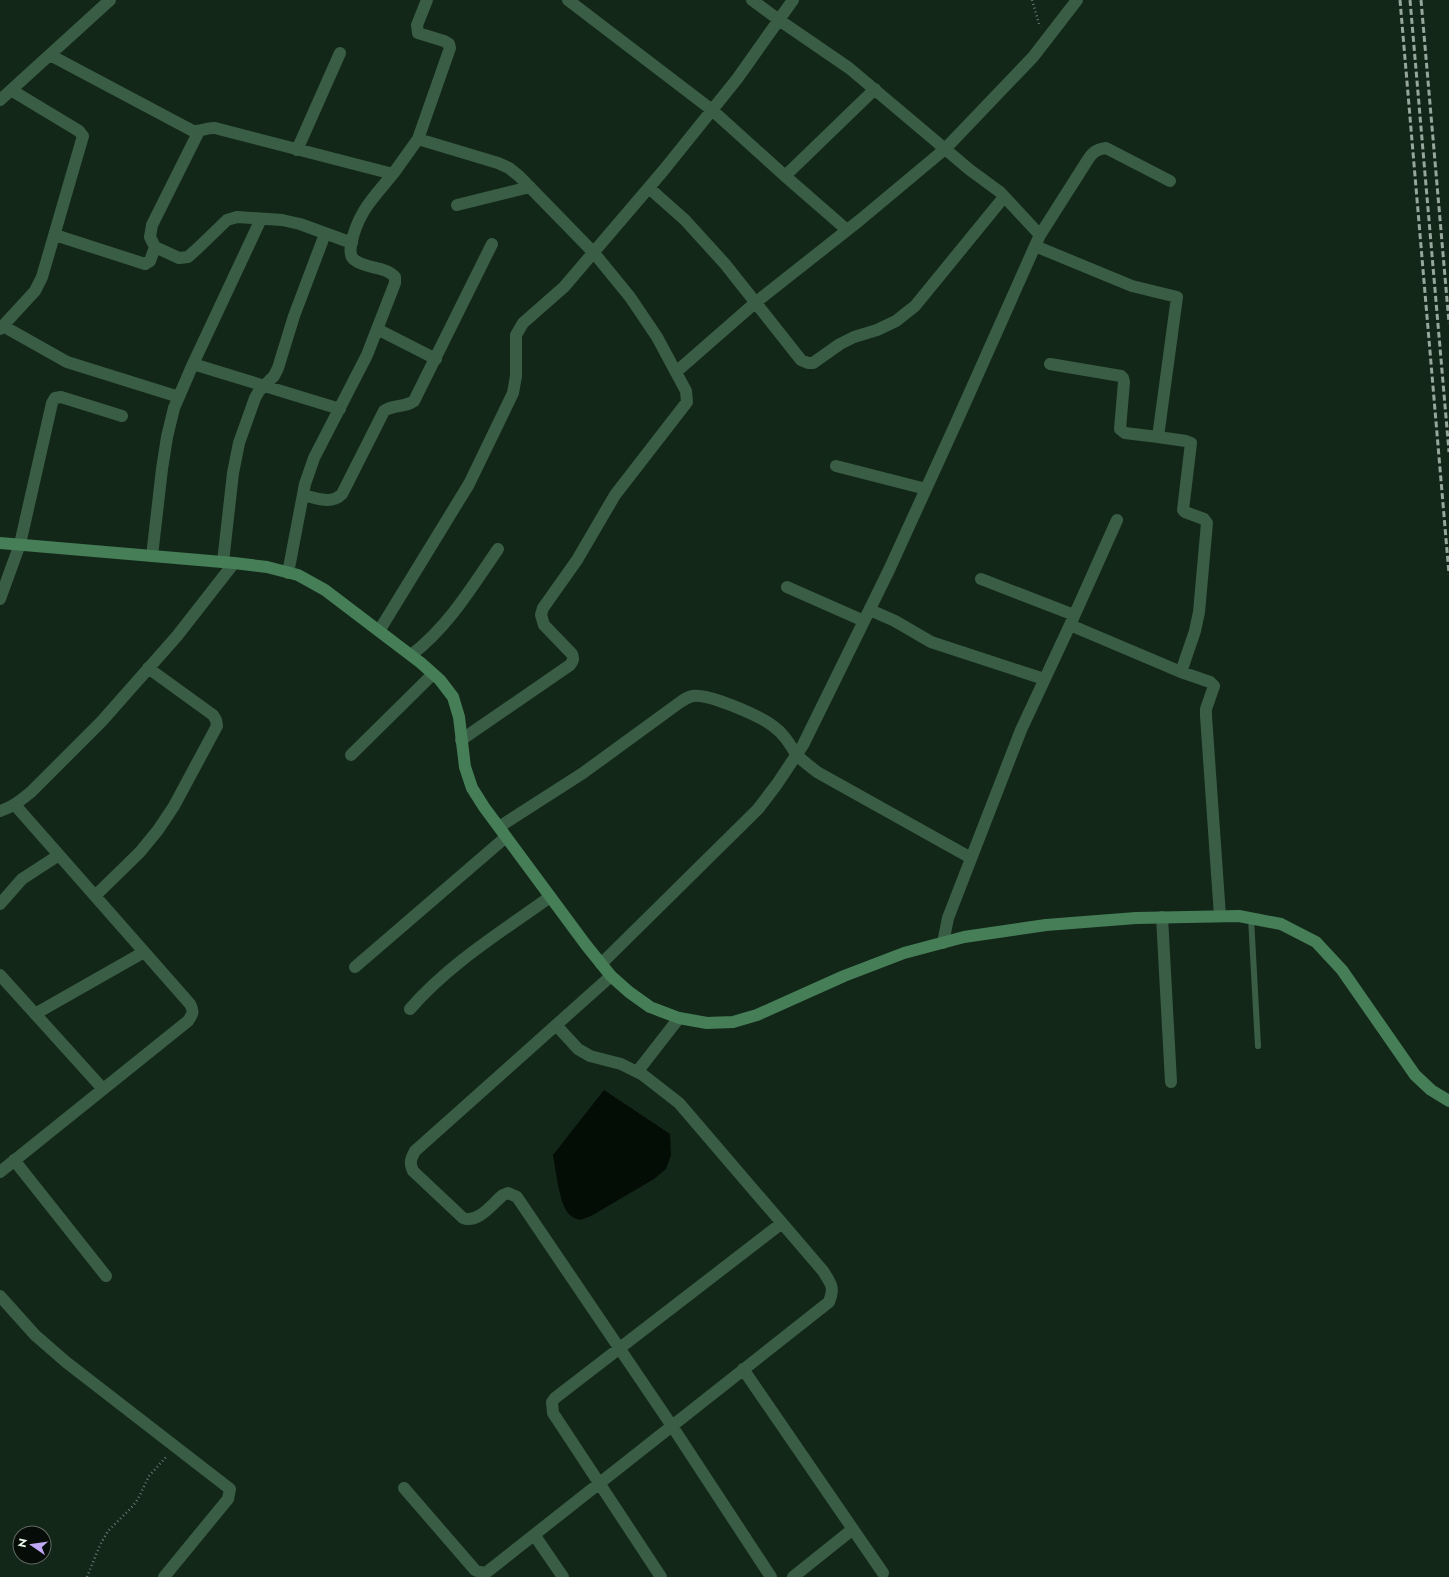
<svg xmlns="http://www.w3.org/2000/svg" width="1449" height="1577" font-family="Jost,sans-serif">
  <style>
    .water { fill: #030c05 }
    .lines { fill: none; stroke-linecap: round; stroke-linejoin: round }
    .path { stroke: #68796d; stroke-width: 2.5; stroke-dasharray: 1 3; stroke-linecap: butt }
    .lane { stroke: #3a5d45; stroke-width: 6 }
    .street { stroke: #3a5d45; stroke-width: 12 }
    .secondary { stroke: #457e57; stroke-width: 12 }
    .rail { stroke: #97a79b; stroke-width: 3; stroke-dasharray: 6 3; stroke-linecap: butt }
  </style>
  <rect width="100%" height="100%" fill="#132719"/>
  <path class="water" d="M604,1090L670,1134L671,1155L666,1169L654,1179L591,1216L580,1220C577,1219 573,1218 571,1216C559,1207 556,1170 553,1155Z"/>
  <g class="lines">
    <path class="path" d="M1032,0L1040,27
      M87,1577L100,1545L108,1531L133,1506L138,1499L149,1476L167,1456"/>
    <path class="lane" d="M1251,918L1258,1046"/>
    <path class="street" d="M568,0L712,110L785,176L847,230
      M752,0L779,20L849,68L868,84L970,170L1000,192L1040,235L1035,246L1132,286L1177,297L1158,437L1186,441L1191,443L1183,510L1185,512L1204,519L1207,523L1199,612L1195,631L1181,672L1210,682L1214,686L1206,709V716L1220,916
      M50,55L193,131C201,132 207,127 215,128L393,174L418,139L498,163L509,168L519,176L594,253L630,297L657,337L686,391L687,402L615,495L577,560L543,608L541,615L544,625L572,654C574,659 573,661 570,665L461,740
      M0,100L110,0
      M418,139L450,48L449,44L444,41L418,33L417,25L427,0
      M297,150L340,53
      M785,176L875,89
      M649,188L685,220L725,264L801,360L808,363H813L840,344L854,337L877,330L896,321L915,306L1004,197
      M457,205L530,187
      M55,235L145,264L150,261L155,247L179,258L188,257L198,248L227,220L237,217L282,220L300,224L352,243
      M1040,235L1087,161C1092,153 1096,149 1106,148L1170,181
      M155,247L150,237L152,225L199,131
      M3,326L67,362L179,397
      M0,329L35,291L42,277L83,136L79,131L11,90
      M377,329L436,359
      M193,364L340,409
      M1050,364L1121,376L1123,378L1124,382L1120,429L1125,433L1158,437
      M676,372L755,303L860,220L945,149L1033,57L1077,0
      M836,466L926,489
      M303,495C317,498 331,505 342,494L384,411C394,404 404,408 414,401L492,244
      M152,556L162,469L167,437L174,408L193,364L261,219
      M223,562L233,473L239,443L255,398L259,391L274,376L278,368L294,316L325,234
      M288,573L305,484L314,458L367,355L395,283V277C385,266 368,269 356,261C350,258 350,251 351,245C357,213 373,198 393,174
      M981,579L1074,615
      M787,587L864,621
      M0,599L20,544L52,403L55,398L61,397L122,416
      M870,610L895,621L931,642L1044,679
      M1070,625L1117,520
      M379,631L469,484L513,393L516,376V335L523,323L564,287L663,171L737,79L793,0
      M411,655C448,627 472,587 498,549
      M351,755L433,674
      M0,811C13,807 21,800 31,792L102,721L177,636L234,563
      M499,827L583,773L679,703C683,700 688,697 693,696C708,693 760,716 773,726C783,733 789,743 796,754C802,761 810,766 817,772L971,858
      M95,896L140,852L158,830L174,806L217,726L216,720L213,715L148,668
      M0,904L22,879L59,855
      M1162,917L1171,1082
      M943,943L948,918L1021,730L1070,625L1181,672
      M601,964L758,809L777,784L803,745L864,621L889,570L957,421L1035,246
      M355,967L506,837
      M0,975L103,1089
      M611,976L415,1151C411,1158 409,1163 413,1171L463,1218C478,1224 492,1204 503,1195L508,1193L517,1197L672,1426L771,1577
      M410,1009C449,964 501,932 550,897
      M35,1014L144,952
      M637,1072L679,1018
      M14,1160L106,1276
      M0,1172L188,1021C193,1014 194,1011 190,1004L15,805
      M0,1296L35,1335L66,1362L230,1489L228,1499L164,1577
      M743,1369L883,1573
      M404,1488L475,1570L482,1573L487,1572L829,1302C835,1287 831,1284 823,1271L679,1103L643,1075L621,1064L590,1056L578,1049L556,1025
      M535,1536L563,1577
      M661,1577L553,1413L552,1402L555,1398L782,1223
      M793,1577L853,1529"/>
    <path class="secondary" d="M0,543L234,563L267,567L298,575L325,590L421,663L440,680L453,697L459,717L465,767L472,788L484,807L586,945L611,976L629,992L650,1007L679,1018L707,1023L733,1022L757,1015L844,976L904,953L964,937L1046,925L1136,918L1239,916L1281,924L1316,942L1342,970L1415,1075L1431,1090L1449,1101"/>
    <path class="rail" d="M1400,0L1449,574
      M1410,0L1449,452
      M1421,0L1449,323"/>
  </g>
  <g transform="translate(32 1545) rotate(283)"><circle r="19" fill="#060d08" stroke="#606a63"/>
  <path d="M0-3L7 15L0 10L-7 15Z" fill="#c0a8f4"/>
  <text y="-6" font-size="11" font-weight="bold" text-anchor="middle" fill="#e8f5eb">N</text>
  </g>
</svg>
